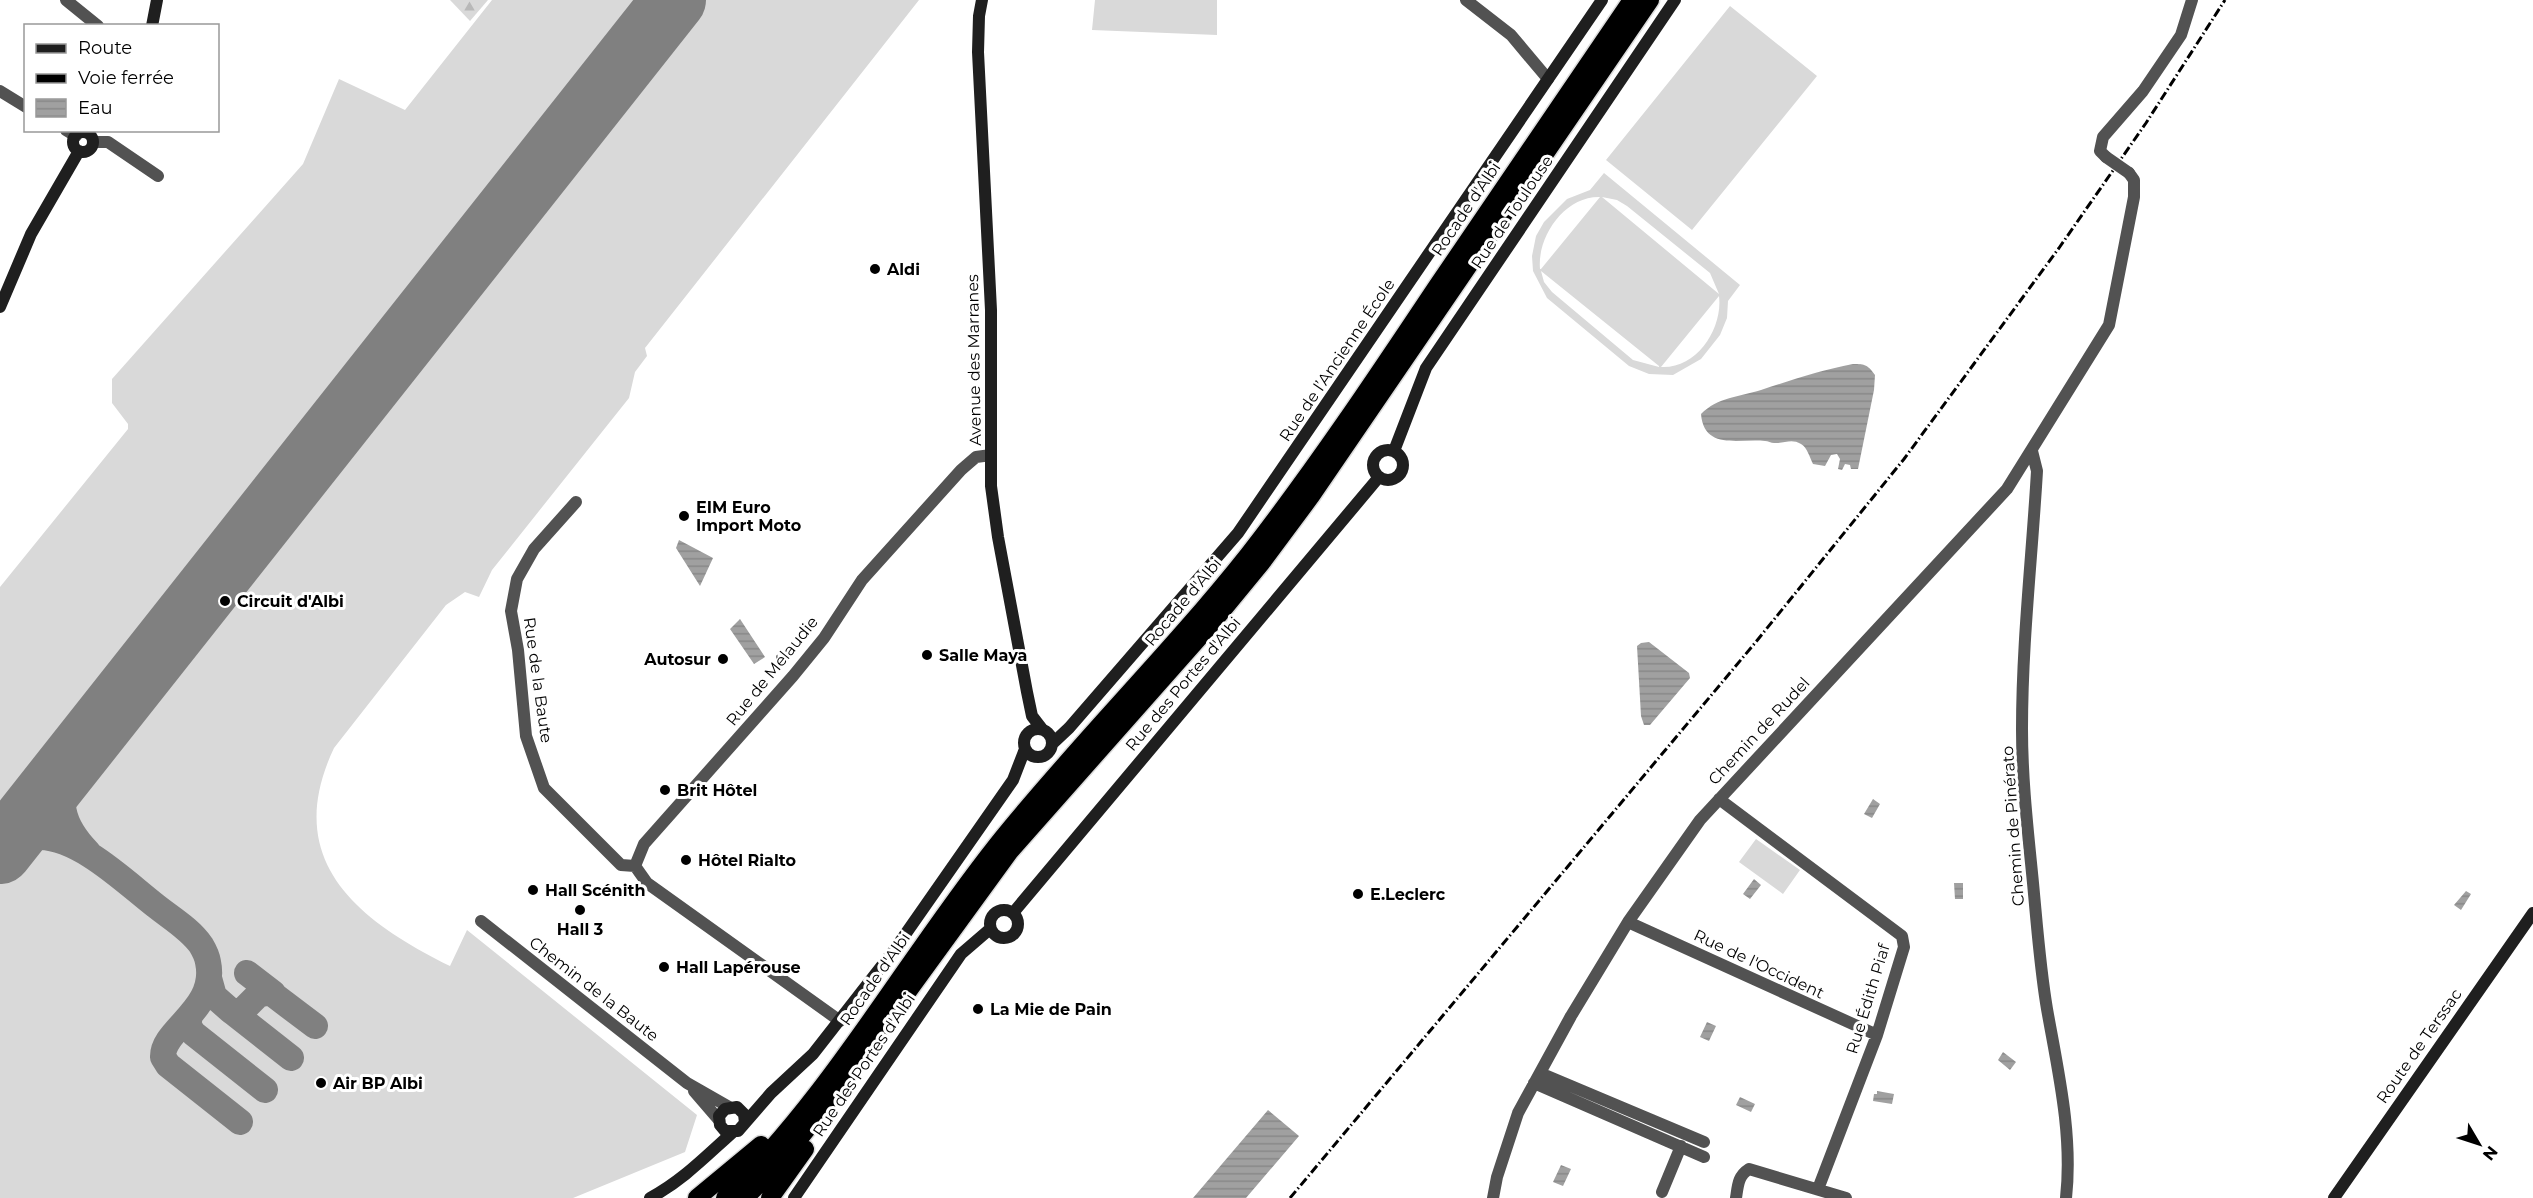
<svg xmlns="http://www.w3.org/2000/svg" width="2533" height="1198" font-family="Montserrat,sans-serif">
  <style>
    .forest { fill: url(#forest-firs) }
    .pitch { fill: #d9d9d9; fill-rule: evenodd }
    .water { fill: url(#water-rules) }
    .lines { fill: none; stroke-linecap: round; stroke-linejoin: round }
    .taxiway { stroke: #808080; stroke-width: 26 }
    .runway { stroke: #808080; stroke-width: 64 }
    .highway-casing { stroke: #dbdbdb; stroke-width: 21 }
    .street { stroke: #525252; stroke-width: 12 }
    .secondary { stroke: #1f1f1f; stroke-width: 12 }
    .highway { stroke: #000; stroke-width: 18 }
    .rail { stroke: #000; stroke-width: 3; stroke-dasharray: 9 3 1.5 3; stroke-linecap: butt }
    .street-bridge { stroke: #525252; stroke-width: 12 }
    .poi-dot { fill: #000; stroke: #fff; stroke-width: 2 }
    .labels { text-anchor: middle; dominant-baseline: central; stroke-width: 6; stroke-linejoin: round; paint-order: stroke }
    .street-label { font-size: 16px; fill: #000; stroke: #fff }
    .poi-label { font-size: 16px; font-weight: bold; fill: #000; stroke: #fff; text-anchor: start }
  </style>
  <defs>
    <pattern id="forest-firs" width="22" height="20" patternUnits="userSpaceOnUse" patternTransform="scale(1.5)"><rect width="22" height="20" fill="#d9d9d9"/><path d="M5 1l3.5 6h-7zM16 11l3.5 6h-7z" fill="#b8b8b8"/></pattern>
    <pattern id="water-rules" width="6" height="5" patternUnits="userSpaceOnUse" patternTransform="scale(1.5)"><rect width="6" height="5" fill="#a0a0a0"/><path d="M0 2.5h6" fill="none" stroke="#888"/></pattern>
  </defs>
  <rect width="100%" height="100%" fill="#fff"/>
  <path class="forest" d="M450,0H488L470,21Z"/>
  <path class="pitch" d="M492,0H919L645,348L647,356L635,372L629,398L492,570L479,597L465,592L446,605L334,748C281,860 357,920 450,966L467,930L697,1115L685,1152L573,1198H0V587L128,429V424L112,403V379L303,164L339,79L405,110Z
    M1095,0H1217V35L1092,30Z
    M1730,6L1817,76L1692,230L1606,160Z
    M1604,173L1740,285L1728,301L1727,318L1720,335L1701,359L1673,375L1649,374L1629,366L1547,298L1533,271L1532,256L1536,236L1544,222L1567,199L1590,190ZM1600,197L1541,269H1540C1537,236 1565,196 1600,197ZM1602,197L1617,200L1627,206L1710,273L1719,294ZM1541,271L1659,366V367L1633,360L1552,292L1544,282ZM1719,296C1723,328 1697,369 1661,367Z
    M1756,839L1800,870L1783,894L1739,862Z"/>
  <path class="water" d="M1853,364C1865,364 1868,365 1875,375L1874,390L1858,469H1851L1850,465L1845,464L1842,470L1838,469L1840,459L1837,454L1831,455L1825,466L1813,464C1810,458 1807,447 1801,444C1791,438 1784,444 1774,443C1771,443 1768,441 1765,441C1740,438 1704,451 1701,414C1718,397 1739,397 1761,390C1792,380 1821,370 1853,364Z
    M679,540L713,558L700,586L676,548Z
    M740,619L765,657L754,664L730,629Z
    M1649,642L1689,673L1690,678L1650,725H1644L1641,716L1637,646L1641,643Z
    M1873,799L1880,804L1872,818L1864,814Z
    M1754,879L1761,885L1750,899L1743,894Z
    M1954,883H1963V899H1955Z
    M2466,891L2471,894L2461,910L2454,905Z
    M1707,1022L1716,1026L1709,1041L1700,1037Z
    M2003,1052L2016,1062L2010,1070L1998,1060Z
    M1877,1091L1894,1094L1892,1104L1873,1101L1874,1094H1877Z
    M1740,1097L1755,1104L1751,1112L1736,1105Z
    M1268,1110L1299,1136L1246,1198H1193Z
    M1561,1165L1571,1169L1563,1186L1553,1182Z"/>
  <g class="lines">
    <path class="taxiway" d="M70,764C57,800 60,823 88,852
      M0,855C12,845 23,836 40,837C81,838 125,882 156,906C171,918 190,929 201,945C204,950 207,956 208,962C218,1009 162,1029 163,1057L168,1065L240,1122
      M247,973L273,993
      M209,978L214,996L231,1011H242L258,995L270,992L315,1026
      M230,1010L291,1058
      M190,1016L188,1024L193,1033L265,1090"/>
    <path class="runway" d="M0,852L674,0"/>
    <defs>
      <path id="highway" d="M697,1198L761,1145
        M725,1198C832,1095 905,961 997,845C1077,745 1169,655 1249,554C1316,468 1376,378 1436,288C1501,192 1567,96 1632,0
        M745,1198L783,1159L815,1119L1010,851L1211,624L1262,562L1311,496L1650,0
        M770,1198L805,1149"/>
    </defs>
    <use href="#highway" class="highway-casing"/>
    <path class="street" d="M66,0L98,26
      M1466,0L1511,35L1548,79
      M0,91L26,107
      M66,130L76,136
      M93,142H108L158,176
      M2106,157L2100,151L2103,137L2143,91L2181,35L2192,0
      M2032,451L2037,471C2032,557 2022,643 2022,729C2022,781 2028,832 2033,883C2037,925 2040,968 2047,1009C2058,1071 2073,1135 2066,1198
      M576,502L534,549L517,579L511,611L518,650L526,736L544,788L621,865L635,866
      M1719,799L1902,936L1904,947L1877,1035L1818,1189
      M635,866L644,844L793,676L824,638L862,580L961,470L976,457L991,455
      M635,866L647,883L840,1021
      M481,921L687,1083L729,1107
      M1628,922L1877,1035
      M1540,1073L1704,1142
      M1534,1083L1704,1157
      M694,1091L719,1120
      M1662,1192L1681,1146
      M1493,1198L1497,1177L1518,1113L1571,1016L1628,922L1700,820L2007,489L2109,325L2134,197V180L2129,173
      M1736,1198C1738,1185 1738,1176 1749,1169L1846,1198"/>
    <path class="secondary" d="M982,0L979,16L978,52L991,310V486L998,537L1027,692L1032,716L1042,729
      M152,26L157,0
      M73 142a10 10 0 1 1 20 0a10 10 0 1 1-20 0Z
      M0,307L31,234L79,151
      M1373 465a15 15 0 1 1 30 0a15 15 0 1 1-30 0Z
      M1394,451L1426,368L1675,0
      M1024 743a14 14 0 1 1 28 0a14 14 0 1 1-28 0Z
      M1053,743L1069,728L1238,533L1602,0
      M990 924a14 14 0 1 1 28 0a14 14 0 1 1-28 0Z
      M1013,913L1379,477
      M745,1123L744,1114L737,1107L725,1109L719,1116L720,1125L725,1131H738L771,1093L813,1054L895,949L1013,780L1025,749
      M650,1198C682,1181 706,1156 733,1132
      M794,1198L961,954L990,929
      M2334,1198L2533,913"/>
    <use href="#highway" class="highway"/>
    <path class="rail" d="M1290,1198L1755,643L1904,459L2059,248L2146,123L2225,0"/>
    <path class="street-bridge" d="M2106,157L2129,173"/>
  </g>
  <g class="poi-dot">
    <circle cx="875" cy="269" r="6"/>
    <circle cx="684" cy="516" r="6"/>
    <circle cx="225" cy="601" r="6"/>
    <circle cx="927" cy="655" r="6"/>
    <circle cx="723" cy="659" r="6"/>
    <circle cx="665" cy="790" r="6"/>
    <circle cx="686" cy="860" r="6"/>
    <circle cx="533" cy="890" r="6"/>
    <circle cx="1358" cy="894" r="6"/>
    <circle cx="580" cy="910" r="6"/>
    <circle cx="664" cy="967" r="6"/>
    <circle cx="978" cy="1009" r="6"/>
    <circle cx="321" cy="1083" r="6"/>
  </g>
  <g class="labels">
    <g class="street-label">
      <text transform="translate(1466 209) rotate(-56)">Rocade d'Albi</text>
      <text transform="translate(1512 212) rotate(-56)">Rue de Toulouse</text>
      <text transform="translate(974 360) rotate(-91)">Avenue des Marranes</text>
      <text transform="translate(1337 360) rotate(-56)">Rue de l’Ancienne École</text>
      <text transform="translate(1183 602) rotate(-50)">Rocade d'Albi</text>
      <text transform="translate(772 671) rotate(-51)">Rue de Mélaudie</text>
      <text transform="translate(538 680) rotate(82)">Rue de la Baute</text>
      <text transform="translate(1183 684) rotate(-50)">Rue des Portes d'Albi</text>
      <text transform="translate(1759 731) rotate(-47)">Chemin de Rudel</text>
      <text transform="translate(2013 826) rotate(-94)">Chemin de Pinérato</text>
      <text transform="translate(1759 964) rotate(25)">Rue de l'Occident</text>
      <text transform="translate(875 979) rotate(-55)">Rocade d'Albi</text>
      <text transform="translate(594 989) rotate(38)">Chemin de la Baute</text>
      <text transform="translate(1868 999) rotate(-73)">Rue Édith Piaf</text>
      <text transform="translate(2419 1046) rotate(-55)">Route de Terssac</text>
      <text transform="translate(864 1065) rotate(-56)">Rue des Portes d'Albi</text>
    </g>
    <g class="poi-label">
      <text x="887" y="269">Aldi</text>
      <text x="696" y="507">EIM Euro<tspan x="696" dy="18">Import Moto</tspan></text>
      <text x="237" y="601">Circuit d'Albi</text>
      <text x="939" y="655">Salle Maya</text>
      <text x="711" y="659" text-anchor="end">Autosur</text>
      <text x="677" y="790">Brit Hôtel</text>
      <text x="698" y="860">Hôtel Rialto</text>
      <text x="545" y="890">Hall Scénith</text>
      <text x="1370" y="894">E.Leclerc</text>
      <text x="580" y="929" text-anchor="middle">Hall 3</text>
      <text x="676" y="967">Hall Lapérouse</text>
      <text x="990" y="1009">La Mie de Pain</text>
      <text x="333" y="1083">Air BP Albi</text>
    </g>
  </g>
  <rect x="24" y="24" width="195" height="108" fill="#ffffff" stroke="#999999" stroke-width="1.5"/>
  <rect x="36" y="44" width="30" height="9" fill="#1f1f1f" stroke="#999999" stroke-width="1.5"/>
  <text x="78" y="54" font-size="18" fill="#000000">Route</text>
  <rect x="36" y="74" width="30" height="9" fill="#000000" stroke="#999999" stroke-width="1.5"/>
  <text x="78" y="84" font-size="18" fill="#000000">Voie ferrée</text>
  <rect x="36" y="99" width="30" height="18" fill="url(#water-rules)" stroke="#999999" stroke-width="1.5"/>
  <text x="78" y="114" font-size="18" fill="#000000">Eau</text>
  <g transform="translate(2479 1144) rotate(129)" stroke="#ffffff" stroke-width="4.5" paint-order="stroke">
  <path d="M0-4.5L10 22L0 15L-10 22Z" fill="#000000"/>
  <text y="-9" font-size="16" font-weight="bold" text-anchor="middle" fill="#000000">N</text>
  </g>
</svg>
